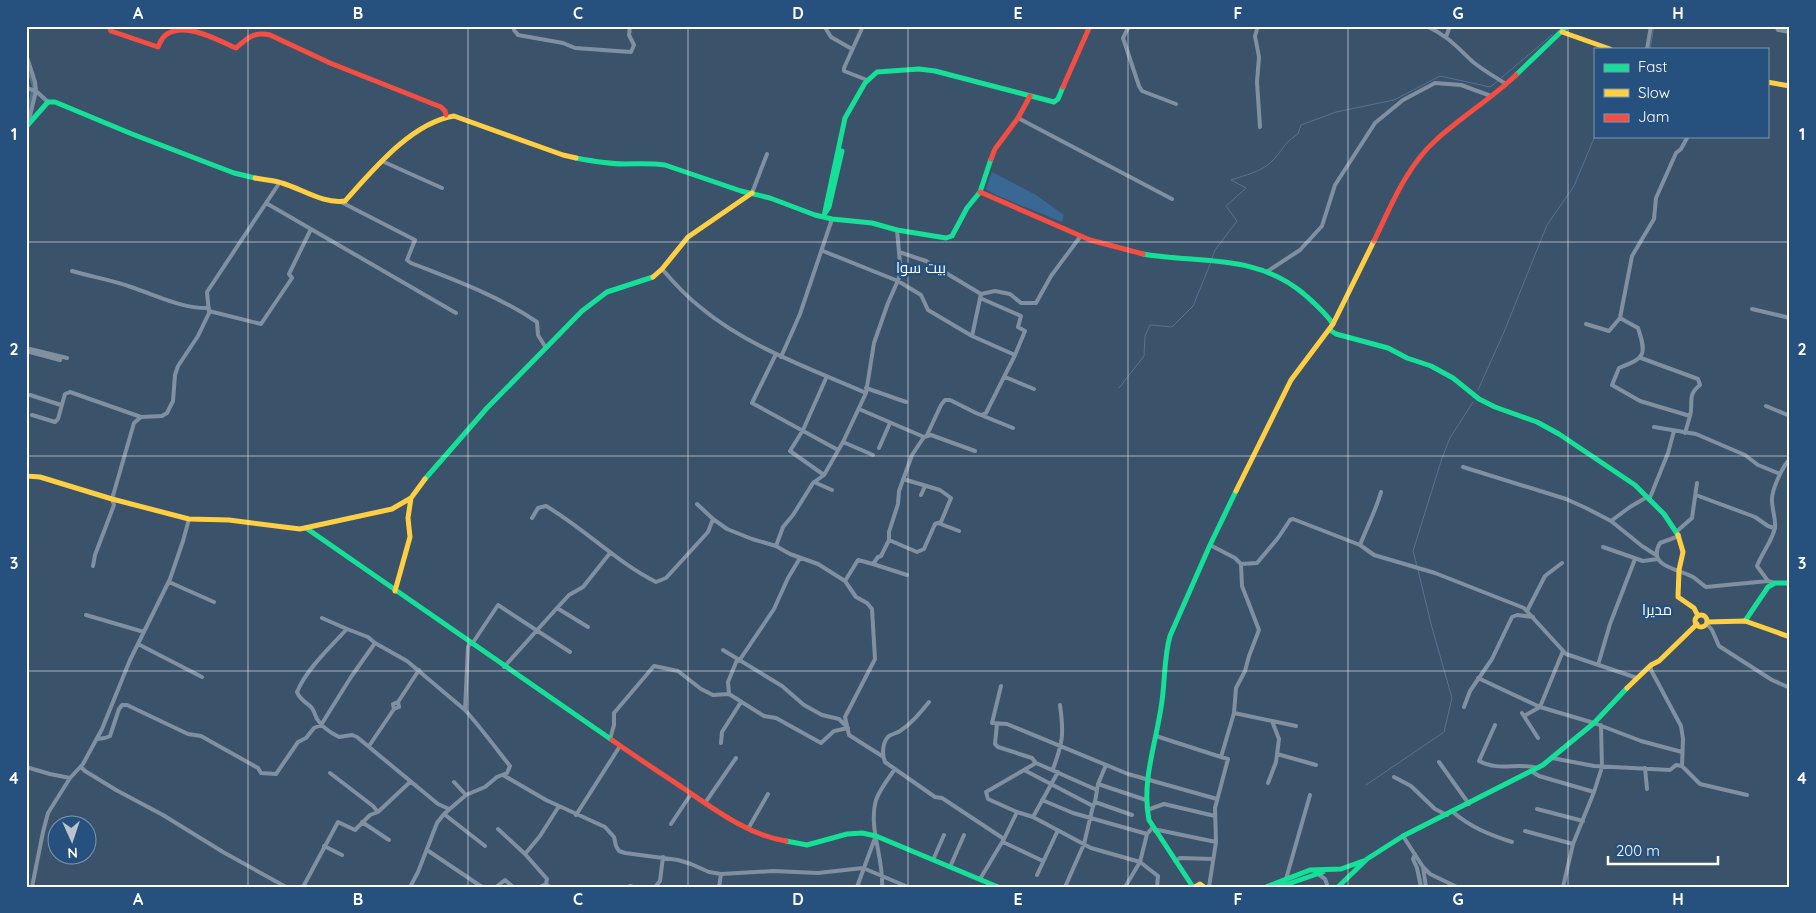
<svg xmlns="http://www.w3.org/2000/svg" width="1816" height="913" font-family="Quicksand,Cairo,sans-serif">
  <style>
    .green { fill: #3a6895 }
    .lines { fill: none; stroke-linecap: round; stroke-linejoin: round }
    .stream { stroke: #547392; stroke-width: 1 }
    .canal { stroke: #547392; stroke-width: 4 }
    .street { stroke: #8090a1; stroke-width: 4 }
    .fast { stroke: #16e098; stroke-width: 5 }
    .slow { stroke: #ffcf43; stroke-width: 5 }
    .jam { stroke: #f24e42; stroke-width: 5 }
    .grid { fill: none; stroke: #fff; stroke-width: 1; stroke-opacity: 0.55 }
    .labels { text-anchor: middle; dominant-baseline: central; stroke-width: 5; stroke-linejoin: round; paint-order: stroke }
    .quarter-label { font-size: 15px; fill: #fff; stroke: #26517e }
    .neatline { fill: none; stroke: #fff; stroke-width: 2 }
    .grid-label { font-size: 16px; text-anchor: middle; font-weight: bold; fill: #fff }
  </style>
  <rect width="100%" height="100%" fill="#3a526a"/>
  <path class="green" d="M992,172L1036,195L1064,215L1062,222L996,195L986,189Z"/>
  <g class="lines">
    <path class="stream" d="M1650,49L1654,26
      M1501,78L1552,35
      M1212,258L1215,250L1237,221L1226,206L1246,188L1231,180C1245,175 1261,172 1271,162C1283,151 1282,144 1298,134L1301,125L1336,112L1394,100L1440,76L1490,87L1498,81
      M1119,388L1144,356L1145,336L1150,325L1172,327L1193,306L1211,262
      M1478,390L1504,332L1547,225L1574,186L1595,136
      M1417,566L1413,551L1442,458L1450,438L1473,402
      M1366,785L1444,732L1452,698L1431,624L1418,570
      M1417,863L1423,887"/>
    <path class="canal" d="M27,121L34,86L28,67"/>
    <path class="street" d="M514,26V30L518,35L563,43L575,48L631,52L634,45L629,35L630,26
      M824,26L831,37L852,49
      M863,26L844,68V71L867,80
      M1129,26L1123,38L1139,86L1142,91L1176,104
      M1258,26L1255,36L1259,57L1257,82L1260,127
      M1426,26C1447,35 1457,47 1473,62C1483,70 1495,77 1506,84
      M1776,26L1778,30L1790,32
      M1446,37L1450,26
      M1647,49L1651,26
      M26,54L35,82L36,91L28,124
      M26,88L36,91L48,102
      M1018,118L1172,199
      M384,162L442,188
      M752,193L767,154
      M341,202L415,240L407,260L411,263C454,280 499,296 537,322L538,335L546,348
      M266,203L456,313
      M823,251L898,281L921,295L928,310L972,336
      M899,252L926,261L981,294L972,336L1015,355L986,413L981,415L976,413L950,400H945L941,405L927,435
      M662,269C674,283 686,296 700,307C746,346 811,369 866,393
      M72,271C92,277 112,280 131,287C156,295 182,309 209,308
      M1268,271L1300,250L1322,226L1335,185L1375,123L1403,100L1435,83L1461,85L1491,96
      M981,294L995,291L1010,294L1021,303H1036L1051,276L1080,237
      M980,298L1021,316L1018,327L1025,331L1015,355
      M1752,309L1790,318
      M209,311L261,324L292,278L289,274L311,229
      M1620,318L1632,256L1654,219L1656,198L1676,153L1681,149L1688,136
      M1586,324L1609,331L1620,318L1638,328C1647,355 1645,358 1619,368L1612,385L1640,401L1690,416L1685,433
      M26,350L30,349L67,358
      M26,351L60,360
      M776,354L752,403L838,450
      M781,357L800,314L832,219
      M1641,358L1698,379L1700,385C1686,396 1694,403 1690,416
      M1005,377L1034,389
      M866,388L906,402
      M30,395L61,405
      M1766,406L1790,416
      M859,409L924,437
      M32,415L55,422L58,419L65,394L70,392L141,417
      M981,415L1013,428
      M1654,427L1696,434L1745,455L1758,465L1780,474
      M843,442L873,455
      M879,448L890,423
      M1463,467L1566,499L1586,508L1611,521L1642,546L1656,555
      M824,475L790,451L803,430L827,376
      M814,482L832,490
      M921,495L925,486
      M1696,495L1755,517L1768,526L1774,528
      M1649,500L1668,453L1674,431
      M697,504L713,519L727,529L752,539L776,546L790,554L818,564L845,581L856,597L867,603L872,609L875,659L845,717L849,735L882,756
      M532,518L538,508L546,506C585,529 615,561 656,582L666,578L708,532L713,519
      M1611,521L1630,507L1647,497
      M938,523L959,531
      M1676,532L1692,518L1697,483
      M1679,536L1660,543C1646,567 1680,569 1693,577C1698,580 1701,584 1706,587L1768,581L1775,583
      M889,540L917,552L924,549L935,524L941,522L951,498L940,490L903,479
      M1210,545L1235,558L1241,564L1257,563L1278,538L1290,520L1293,519L1360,545L1374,555L1435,573L1524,608L1566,654L1637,678
      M1360,545C1367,527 1376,510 1381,492
      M776,546L783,527L793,515L813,483L824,475L843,442L866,393L874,343L888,303L899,278L900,263L897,230
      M1603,547L1643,561L1658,559
      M873,564L907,575
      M93,566L95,555L114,505L112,499L134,423L141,417L162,416L167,413L173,401L175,375L178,366L198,336L209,313L207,292L280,182
      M845,581L858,560L873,564L878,557L881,556L889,540V532L898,504L899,491L912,455L924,437L931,435L975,451
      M1768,581L1757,566C1762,553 1772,541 1775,528C1776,518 1772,510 1772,501C1771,491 1783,465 1790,459
      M169,582L214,602
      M557,608L588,627
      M1527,611L1545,576L1562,563
      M86,615L144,632
      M322,618L347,629
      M1707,624L1712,630L1719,646L1772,680L1790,688
      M138,644L202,677
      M472,644L498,605L570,652
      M739,661L774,609L788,578L800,558
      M1598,665L1610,624L1635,559
      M1651,665V670L1681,726L1683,739L1682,766
      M504,667L557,608L569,595L583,587L610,553
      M1478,678L1540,707L1594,723L1641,741L1682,752
      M1001,686L992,723L1007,724L1128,774L1217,799
      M729,694L728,682L737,660
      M398,702L399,707L394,709L393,704L398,702L419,670
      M929,702C920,713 912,723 900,731C897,733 892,734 889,736C882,742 882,755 885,762L935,797L942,798L1004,839
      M1464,707L1470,691L1492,659L1512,617L1517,615L1533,617
      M1234,713L1296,726
      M1522,713L1538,738
      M1524,716L1540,707L1563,651
      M997,724L995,744L998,747L1032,758L1036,763
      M1495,725L1479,761C1500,772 1516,762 1538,768
      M1156,736L1221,757L1234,713L1236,688L1245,671L1249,656L1259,630L1242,586L1241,564
      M97,739L105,738L110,736L119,709L122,705H127L188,734L201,736L258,768L261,773L276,774L298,742L306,738L314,728L321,725L351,677L375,643
      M610,739L614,725V713L654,666L678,671L701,689L713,695L729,694L764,716L776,718L821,743L834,731L848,728L839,719L822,715L804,705L782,686L723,650
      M721,743L722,732L741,702
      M369,746L394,709
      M1277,754L1316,765
      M1552,758L1594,766L1670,770L1676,765L1682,766L1700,784L1747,795
      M1439,762L1469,804
      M26,767L50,774L70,778
      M81,767L85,771L116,790L163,815L223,852L286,887
      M1645,768L1647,789
      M1053,769C1063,742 1064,734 1060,705
      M1024,770L1093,806
      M1531,771L1539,776L1594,792
      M330,773L373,806L378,812
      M503,775L546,800L605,827L614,837L616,846L619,851L625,853L678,860L691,864L709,872L721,874L773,871L818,873L863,868L908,887
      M1394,777L1411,786L1435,809L1447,815
      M454,782L466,795
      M1268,783L1276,762L1279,739L1272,721
      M1098,784L1146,800
      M1097,790L1036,763L986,792L988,799L1017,812L1033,817L1091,848L1140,862L1158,876L1157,887
      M1042,800L1073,813L1147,834
      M1095,802L1132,815
      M705,803L736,758
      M449,809L438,804L357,737L352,735L339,737C331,733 322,727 317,719C315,715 314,710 311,707C306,702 300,700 297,692C306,670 330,647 347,629L368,637L375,643L407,661L465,710
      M1537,809L1583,821
      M1147,810L1164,804L1215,816
      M1453,812C1470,827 1490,835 1512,842
      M444,814L485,846
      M576,815L620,746
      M1033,817L1058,772
      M362,822L389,840
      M671,824L691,794
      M498,829L525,854L547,879L546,884
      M748,829L768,794
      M1155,831L1158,830L1216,842
      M1525,831L1573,844
      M1403,836L1423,867L1430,874L1457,887
      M1003,842L1043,861
      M324,846L342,855
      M427,850L482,887
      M525,854L540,836L559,806
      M1415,854L1413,859L1417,868L1421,887
      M933,860L944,835
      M1175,861L1180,858L1213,859
      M950,867L964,835
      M1423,867L1426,887
      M1318,874L1325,879L1328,887
      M1037,875L1058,830
      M980,879L1004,839L1017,812
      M1286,879L1310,795
      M630,886L633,887
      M32,887L43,832L48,813L70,778L83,764L102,729L130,660L170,579L183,541L189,519
      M303,887L338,822L355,830L370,815L378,812L410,782
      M410,887L418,872L437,823L444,814L466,795L485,787L497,777L507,773L510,766C495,747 481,728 465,710L468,647L470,643
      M496,887L505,880L513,887
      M540,887L546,884L550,887
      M655,887L660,881L663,857
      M719,887L721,874
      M857,887L875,838
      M882,887C884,858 868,828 876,800C880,789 888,779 895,769
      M1065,887L1084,844L1093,806L1095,802L1098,784L1106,765
      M1125,887L1140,862L1147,834L1153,827
      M1209,887L1216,842L1215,808L1228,759L1221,757
      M1563,887L1573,844L1594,792L1602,767L1601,725"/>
    <path class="fast" d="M1516,75L1567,26
      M26,127L48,102H55L132,134L234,173L255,178
      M576,158C592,161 608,164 624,164C638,164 651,163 665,165L741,191L770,198L815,215L832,219L872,223L897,230L946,238L952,236L967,208L980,192L991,159
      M825,213L829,207L842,151
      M824,216L845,118L865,83L877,72L919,69L935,71L1054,102L1058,99L1063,87
      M1143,254C1201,264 1255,253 1304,294C1314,303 1325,312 1333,324
      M1330,330L1336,334L1388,348L1407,358L1431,366L1453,378L1479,399L1495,407L1537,422L1559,434L1635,485L1664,514L1678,535
      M425,479L487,408L582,311L607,292L653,277
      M306,528L612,740
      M1745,621L1768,587L1775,583H1790
      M786,841L807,845L847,834L862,833L876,836L998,887
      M1193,887L1149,820C1141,780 1157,741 1162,701C1165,680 1164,657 1170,636L1210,545L1236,491
      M1266,887L1310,870L1341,869L1363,861
      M1279,887L1323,872
      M1338,887L1367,859L1403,836L1543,765L1594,723L1627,688"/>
    <path class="slow" d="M1562,32L1610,49
      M1767,82L1790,86
      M255,178C264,180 273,180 282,183C302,189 323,204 345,201C373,170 411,123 454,116L563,155L576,158
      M653,277L662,269L688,237L752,193
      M26,476L40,477L112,499L189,519L229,520L300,529L392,509L411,498L425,479
      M1236,491L1291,380L1333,324L1374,241
      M1678,535L1683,552L1679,570L1678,597L1694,608L1698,616
      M395,591L410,537L408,518L411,498
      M1695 621a6 6 0 1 1 12 0a6 6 0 1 1-12 0Z
      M1707,622L1745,621L1790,637
      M1627,688L1651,665L1659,661L1697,624
      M1195,887L1200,884L1204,887"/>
    <path class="jam" d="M109,26L111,31L158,47C160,42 162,37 167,34C187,22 217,40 236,48C247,38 255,31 270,35L330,63L441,107L445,111L446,115
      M1063,87L1090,26
      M991,159L995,149L1018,118L1030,96
      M980,192L1090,240L1143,254
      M1374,241C1391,206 1406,167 1436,140C1461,117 1491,99 1516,75
      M612,740C636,757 659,772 683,788C714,809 748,835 786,841"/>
  </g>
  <path class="grid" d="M248,26V887M468,26V887M688,26V887M908,26V887M1128,26V887M1348,26V887M1568,26V887M26,242H1790M26,456H1790M26,671H1790"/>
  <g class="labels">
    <g class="quarter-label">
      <text x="921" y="267">بيت سوا</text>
      <text x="1657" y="609">مديرا</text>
    </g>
  </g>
  <rect width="1816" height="913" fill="none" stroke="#26517e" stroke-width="55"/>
  <rect x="1594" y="48" width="175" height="90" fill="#26517e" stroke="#7d97b2"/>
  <rect x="1604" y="64" width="25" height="8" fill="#16e098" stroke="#7d97b2"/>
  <text x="1638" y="72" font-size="15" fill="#ffffff">Fast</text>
  <rect x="1604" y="89" width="25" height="8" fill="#ffcf43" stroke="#7d97b2"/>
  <text x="1638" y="98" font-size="15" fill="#ffffff">Slow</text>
  <rect x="1604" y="114" width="25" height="8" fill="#f24e42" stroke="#7d97b2"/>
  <text x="1638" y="122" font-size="15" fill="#ffffff">Jam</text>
  <g transform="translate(72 840) rotate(177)"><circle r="24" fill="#26517e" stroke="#7d97b2"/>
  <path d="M0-4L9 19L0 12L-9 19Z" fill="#bac2cb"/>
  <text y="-8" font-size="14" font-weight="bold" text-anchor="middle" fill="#ffffff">N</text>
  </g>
  <path d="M1608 856v8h110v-8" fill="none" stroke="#ffffff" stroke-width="2.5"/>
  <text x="1616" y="856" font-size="15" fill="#ffffff" stroke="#26517e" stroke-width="4" paint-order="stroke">200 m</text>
  <rect x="28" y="28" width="1760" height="858" class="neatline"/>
  <g class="grid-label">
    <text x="138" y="19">A</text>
    <text x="358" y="19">B</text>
    <text x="578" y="19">C</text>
    <text x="798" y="19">D</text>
    <text x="1018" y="19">E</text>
    <text x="1238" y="19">F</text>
    <text x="1458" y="19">G</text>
    <text x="1678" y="19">H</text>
    <text x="14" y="140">1</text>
    <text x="1802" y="140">1</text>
    <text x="14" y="355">2</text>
    <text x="1802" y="355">2</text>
    <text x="14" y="569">3</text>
    <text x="1802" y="569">3</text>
    <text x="14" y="784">4</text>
    <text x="1802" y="784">4</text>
    <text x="138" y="905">A</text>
    <text x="358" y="905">B</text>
    <text x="578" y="905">C</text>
    <text x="798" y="905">D</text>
    <text x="1018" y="905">E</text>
    <text x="1238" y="905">F</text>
    <text x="1458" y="905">G</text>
    <text x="1678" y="905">H</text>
  </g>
</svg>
